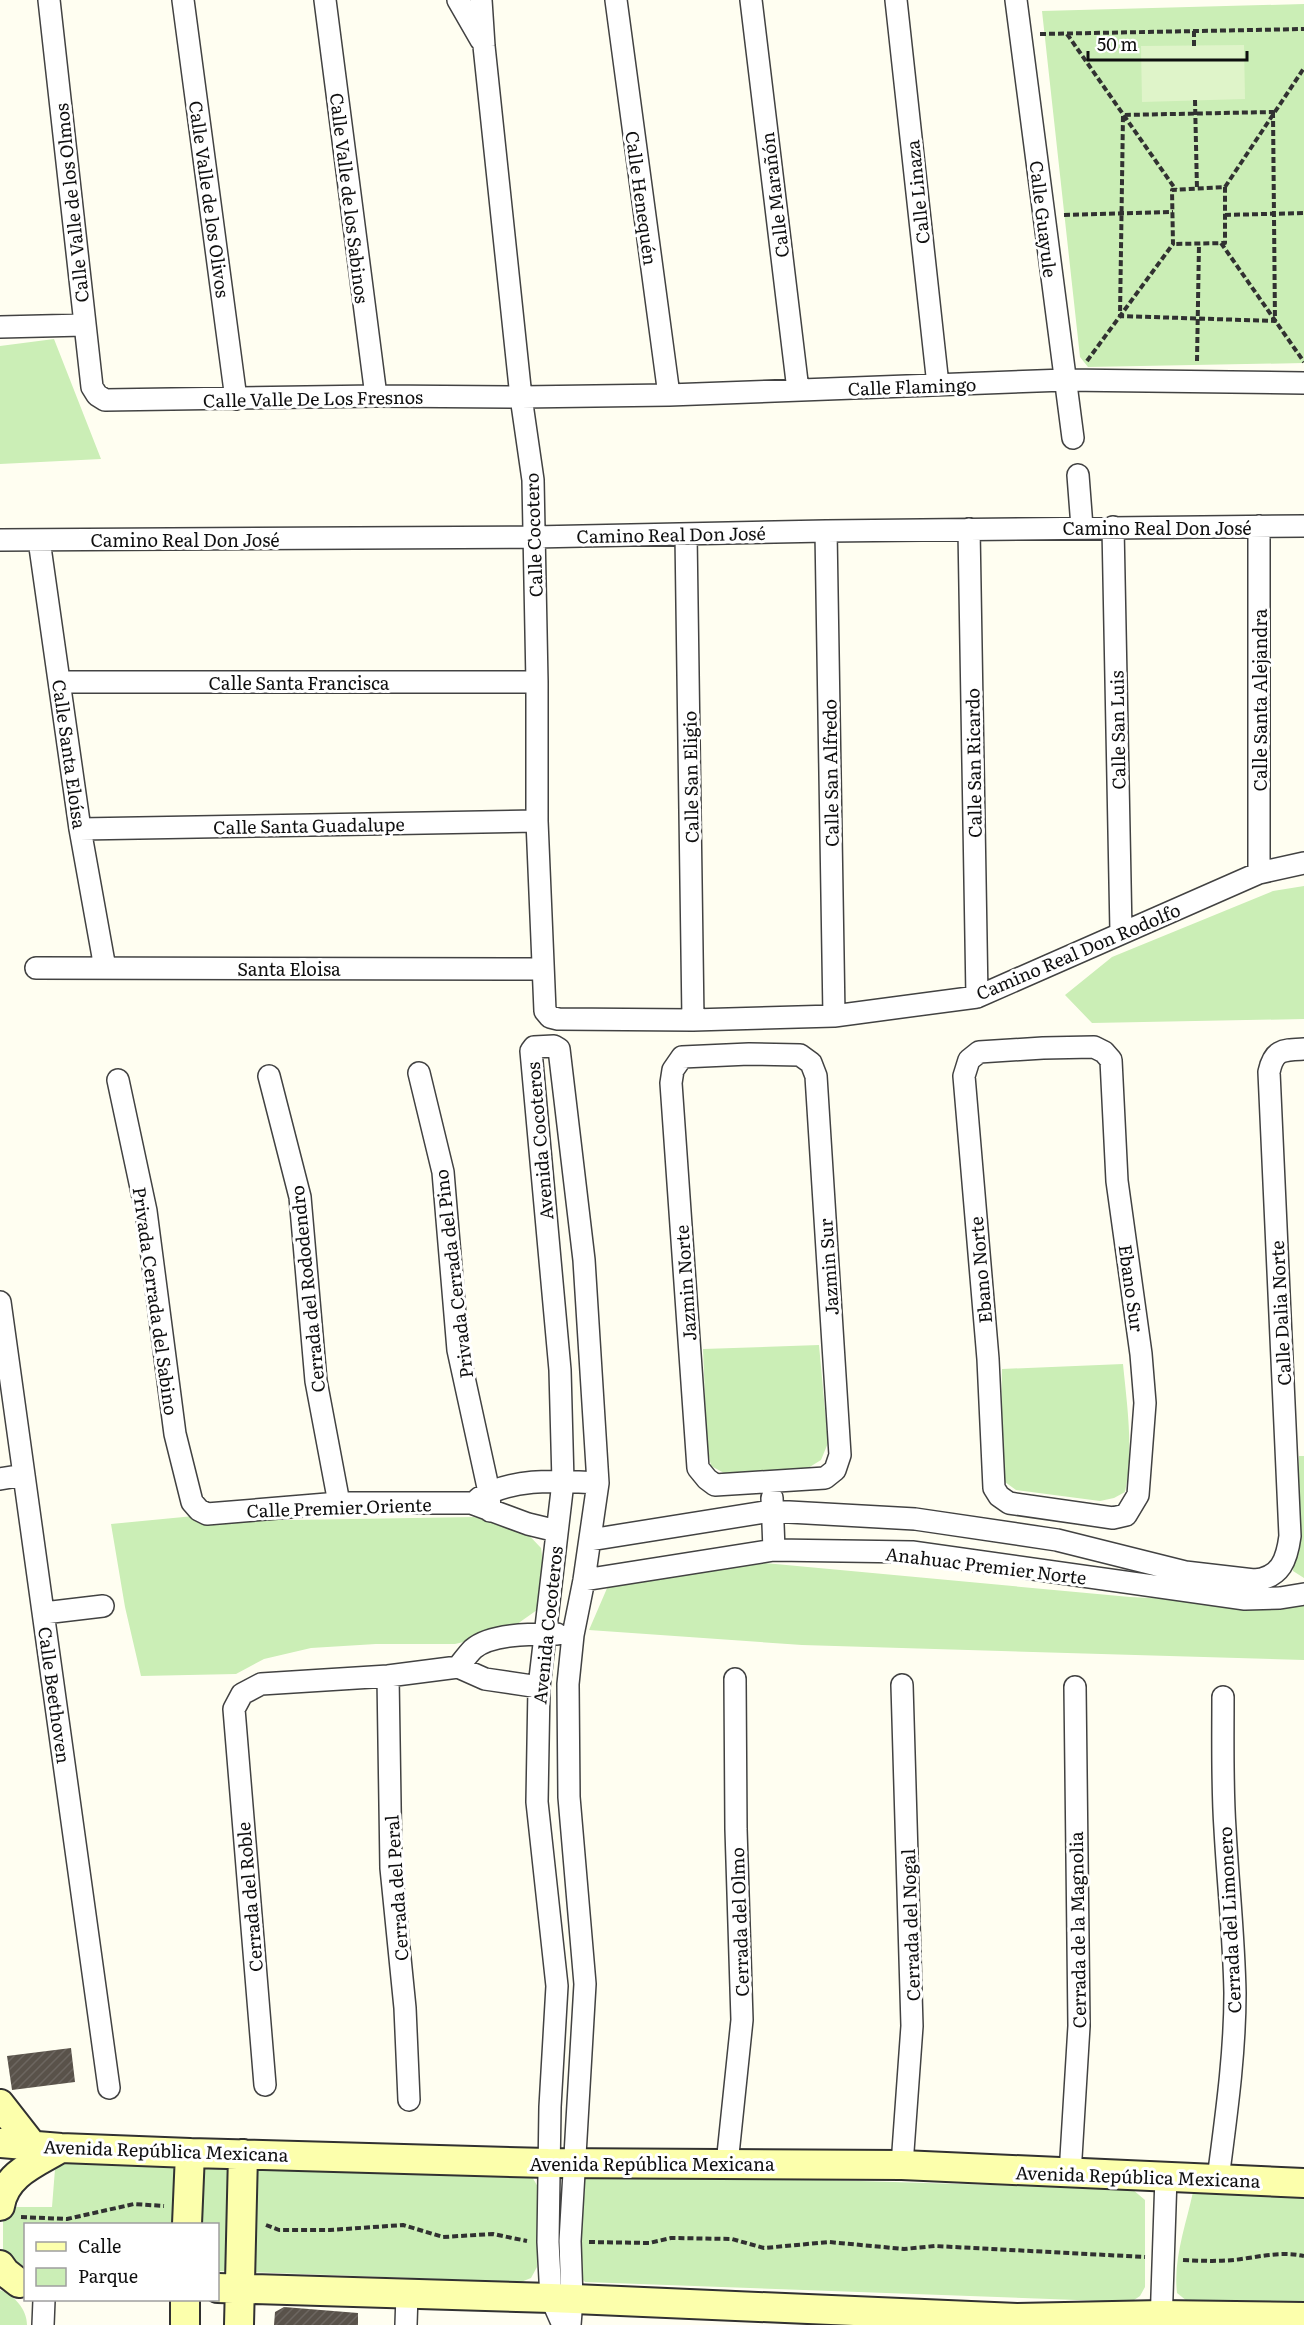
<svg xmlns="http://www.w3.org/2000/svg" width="1304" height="2325" font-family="Literata,serif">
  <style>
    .park { fill: #cbeeb6 }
    .pitch { fill: #dff4c9 }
    .building { fill: url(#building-hatch) }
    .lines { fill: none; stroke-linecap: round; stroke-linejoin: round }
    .minor-casing { stroke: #424242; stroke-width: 24 }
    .secondary-casing { stroke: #313131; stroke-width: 32 }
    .path { stroke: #313131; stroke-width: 4; stroke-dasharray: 6 3; stroke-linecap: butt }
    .minor { stroke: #fff; stroke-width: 21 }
    .secondary { stroke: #fcffac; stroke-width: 28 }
    .labels { text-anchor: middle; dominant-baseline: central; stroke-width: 6; stroke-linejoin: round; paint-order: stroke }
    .street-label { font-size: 18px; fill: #0f0f0f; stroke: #fff }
  </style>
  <defs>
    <pattern id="building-hatch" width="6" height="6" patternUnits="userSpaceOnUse" patternTransform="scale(1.5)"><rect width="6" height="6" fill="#59524a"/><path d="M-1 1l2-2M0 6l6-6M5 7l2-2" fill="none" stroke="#6c6660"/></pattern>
  </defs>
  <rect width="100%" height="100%" fill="#fffef1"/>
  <path class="park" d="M1304,4V363L1088,367L1080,357L1042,11Z
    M54,339L101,459L0,464V346Z
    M1304,886V1019L1092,1023L1065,995L1112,957L1273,891Z
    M819,1345L828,1443L821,1460L808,1468L726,1474L711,1466L707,1446L703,1349Z
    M1123,1364C1127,1405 1134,1451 1125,1492L1114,1498L1100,1501L1016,1490L1005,1482L1000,1468L1002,1369Z
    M1299,1456H1304V1578L1293,1571Z
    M194,1516L291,1520L474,1517L523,1529L541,1548L543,1563L537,1610L506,1632L455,1644H376L311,1648L264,1659L236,1674L141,1676L125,1607L111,1524Z
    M742,1561L1130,1597L1291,1605L1304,1603V1660L802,1645L589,1630L608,1586Z
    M77,2156L531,2175L538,2187L537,2267L531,2278L521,2282L218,2271V2224H26L25,2266L12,2265L3,2255V2207H52L55,2169Z
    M585,2175L793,2179L1132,2189L1145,2200V2287L1140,2296L1131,2302L585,2282L574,2270L577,2187Z
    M1193,2192L1304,2196V2303L1187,2301L1177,2293C1173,2259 1186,2225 1193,2192Z
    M0,2290C14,2295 27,2309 27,2325H0Z"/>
  <path class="pitch" d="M1244,45L1245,99L1142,102L1141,46Z"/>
  <path class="building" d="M71,2048L75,2082L12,2090L7,2056Z
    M284,2307L358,2313V2325H274L275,2312Z"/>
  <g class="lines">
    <defs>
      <path id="minor" d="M49,0L92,387L97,395L105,400L376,396L521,397L669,395L1065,380L1304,383
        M183,0L236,399
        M325,0L376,396
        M458,0L481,40
        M481,0L484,46L521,397L533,480L537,682V821L545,1011L550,1017L558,1019L693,1020L834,1016L977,997L1259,873L1304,863
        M616,0L669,395
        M751,0L798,390
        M896,0L938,385
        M1016,0L1073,438
        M0,327L84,325
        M1078,475L1082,527
        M1259,526V873
        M1113,527L1121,932
        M969,529L977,997
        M826,531L834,1016
        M686,534L693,1020
        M0,540L534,537L826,531L1304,526
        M39,540L80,829L105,968
        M61,682H537
        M80,829L537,821
        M36,968L542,969
        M1094,1047L1104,1052L1111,1060L1117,1181L1141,1354L1145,1403L1138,1495L1126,1515L1113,1518L1009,1503L999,1496L994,1488L988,1359L964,1076L969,1060L979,1052L1043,1048Z
        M749,1054L800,1055L811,1063L816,1076L840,1455L835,1470L825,1478L715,1485L707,1479L698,1468L671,1083L673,1070L682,1057Z
        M419,1073L443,1172L458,1350L489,1492L490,1511
        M269,1076L300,1197L316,1381L339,1503
        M118,1080L146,1211L175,1434L192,1502L199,1510L207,1514L339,1503H471L528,1524L557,1531
        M0,1302L109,2088
        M0,1479L24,1475
        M479,1498C515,1477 557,1481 598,1483
        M772,1498L774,1550
        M590,1540L771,1511L915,1519L1057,1540L1185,1572L1254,1580C1281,1578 1287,1559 1290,1536L1269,1072C1274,1049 1283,1050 1304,1049
        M584,1580L774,1550L912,1552L1245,1599L1280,1598L1304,1594
        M44,1613L103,1606
        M458,1667C463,1661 468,1654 473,1649C491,1633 535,1634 557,1634
        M388,1676L391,1868L405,2008L409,2100
        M265,2085L234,1709L242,1694L261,1684L388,1676L458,1667L485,1679L539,1687
        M727,2164L742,2020L736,1829L735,1679
        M902,2165L912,2026L902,1685
        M1070,2174L1079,2026L1075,1687
        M1218,2179C1226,2117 1235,2055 1235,1993C1234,1938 1228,1884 1225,1829C1222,1785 1223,1741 1223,1697
        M43,2325L44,2300
        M406,2325L407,2294
        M563,2325L551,2298L548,2242L550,2107L557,1986L537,1802L539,1687L563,1482L560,1370L531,1051L534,1047L554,1046L559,1049L584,1260L598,1483L584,1580L573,1635L568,1684L569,1797L585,1984L570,2241L572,2299L570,2325
        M1161,2325L1166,2177"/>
      <path id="secondary" d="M0,2104L32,2145
        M0,2143L61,2148L190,2153L548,2163L902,2165L1304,2183
        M0,2206C5,2174 36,2163 61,2148
        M187,2224L190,2153
        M0,2265L5,2272L19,2283
        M218,2288L551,2298L1017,2318L1161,2315L1304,2317
        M185,2325V2300
        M239,2325L243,2154"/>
    </defs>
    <use href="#minor" class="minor-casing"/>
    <use href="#secondary" class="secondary-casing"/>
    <path class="path" d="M1194,31V46
      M1040,34L1304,29
      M1067,34L1176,190
      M1195,100L1197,189
      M1273,112L1275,321L1120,316L1123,115Z
      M1225,187L1304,68
      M1064,215L1173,212
      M1225,215L1304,213
      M1221,243L1304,362
      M1087,361L1173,244L1172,190L1225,187V243L1173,244
      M1197,361L1199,244
      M21,2217L67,2219L134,2204L164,2206
      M266,2225L279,2230H330L403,2225L443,2237L493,2234L527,2241
      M589,2242L649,2243L671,2238L732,2239L764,2248L829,2242L904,2249L935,2246L1145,2257
      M1183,2260C1205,2261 1226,2262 1248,2258C1268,2255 1284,2252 1304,2256"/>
    <use href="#minor" class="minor"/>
    <use href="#secondary" class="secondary"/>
  </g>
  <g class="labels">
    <g class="street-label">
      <text transform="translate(917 192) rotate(-96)">Calle Linaza</text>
      <text transform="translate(774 195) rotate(-97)">Calle Marañón</text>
      <text transform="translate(350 198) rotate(83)">Calle Valle de los Sabinos</text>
      <text transform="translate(642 198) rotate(82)">Calle Henequén</text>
      <text transform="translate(210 199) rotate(82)">Calle Valle de los Olivos</text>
      <text transform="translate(71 203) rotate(-96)">Calle Valle de los Olmos</text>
      <text transform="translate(1044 219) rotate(83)">Calle Guayule</text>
      <text transform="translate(912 386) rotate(-2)">Calle Flamingo</text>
      <text transform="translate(313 398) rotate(-1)">Calle Valle De Los Fresnos</text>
      <text x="1157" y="527">Camino Real Don José</text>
      <text transform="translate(671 534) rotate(-1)">Camino Real Don José</text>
      <text transform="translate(533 535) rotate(-92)">Calle Cocotero</text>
      <text x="185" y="539">Camino Real Don José</text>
      <text x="299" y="682">Calle Santa Francisca</text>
      <text transform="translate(1259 700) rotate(-90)">Calle Santa Alejandra</text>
      <text transform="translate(1117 730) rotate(-91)">Calle San Luis</text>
      <text transform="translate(70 754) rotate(82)">Calle Santa Eloísa</text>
      <text transform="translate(973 763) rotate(-91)">Calle San Ricardo</text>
      <text transform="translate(830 773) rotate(-91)">Calle San Alfredo</text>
      <text transform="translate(690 777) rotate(-91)">Calle San Eligio</text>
      <text transform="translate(309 825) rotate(-1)">Calle Santa Guadalupe</text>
      <text transform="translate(1078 951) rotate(-23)">Camino Real Don Rodolfo</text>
      <text x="289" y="968">Santa Eloisa</text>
      <text transform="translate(539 1141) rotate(-95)">Avenida Cocoteros</text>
      <text transform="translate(828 1267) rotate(-94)">Jazmin Sur</text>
      <text transform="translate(980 1270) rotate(-95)">Ebano Norte</text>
      <text transform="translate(453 1274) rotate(-97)">Privada Cerrada del Pino</text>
      <text transform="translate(685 1283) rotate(-94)">Jazmin Norte</text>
      <text transform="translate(1132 1288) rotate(82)">Ebano Sur</text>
      <text transform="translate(307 1289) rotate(-96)">Cerrada del Rododendro</text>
      <text transform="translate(156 1301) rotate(82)">Privada Cerrada del Sabino</text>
      <text transform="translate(1280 1313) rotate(-93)">Calle Dalia Norte</text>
      <text transform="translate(339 1507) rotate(-2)">Calle Premier Oriente</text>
      <text transform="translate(986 1565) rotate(7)">Anahuac Premier Norte</text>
      <text transform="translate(547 1625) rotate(-84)">Avenida Cocoteros</text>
      <text transform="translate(55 1695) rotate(82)">Calle Beethoven</text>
      <text transform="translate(396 1888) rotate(-94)">Cerrada del Peral</text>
      <text transform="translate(249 1897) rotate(-95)">Cerrada del Roble</text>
      <text transform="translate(1229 1920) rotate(-93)">Cerrada del Limonero</text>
      <text transform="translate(739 1922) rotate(-92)">Cerrada del Olmo</text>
      <text transform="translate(910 1925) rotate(-92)">Cerrada del Nogal</text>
      <text transform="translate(1077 1930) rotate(-91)">Cerrada de la Magnolia</text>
      <text transform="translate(166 2150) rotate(2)">Avenida República Mexicana</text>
      <text x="652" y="2163">Avenida República Mexicana</text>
      <text transform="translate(1138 2176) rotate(2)">Avenida República Mexicana</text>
    </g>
  </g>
  <rect x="24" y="2223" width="195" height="78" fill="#ffffff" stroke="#9f9f9f" stroke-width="1.5"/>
  <rect x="36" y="2242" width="30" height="9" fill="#fcffac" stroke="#9f9f9f" stroke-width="1.5"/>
  <text x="78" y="2253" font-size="18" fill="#0f0f0f">Calle</text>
  <rect x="36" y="2268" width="30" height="18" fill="#cbeeb6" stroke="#9f9f9f" stroke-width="1.5"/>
  <text x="78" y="2283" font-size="18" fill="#0f0f0f">Parque</text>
  <path d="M1088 51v9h159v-9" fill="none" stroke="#0f0f0f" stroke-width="3"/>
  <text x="1097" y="51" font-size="18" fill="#0f0f0f" stroke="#ffffff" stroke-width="4.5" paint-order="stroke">50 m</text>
</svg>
